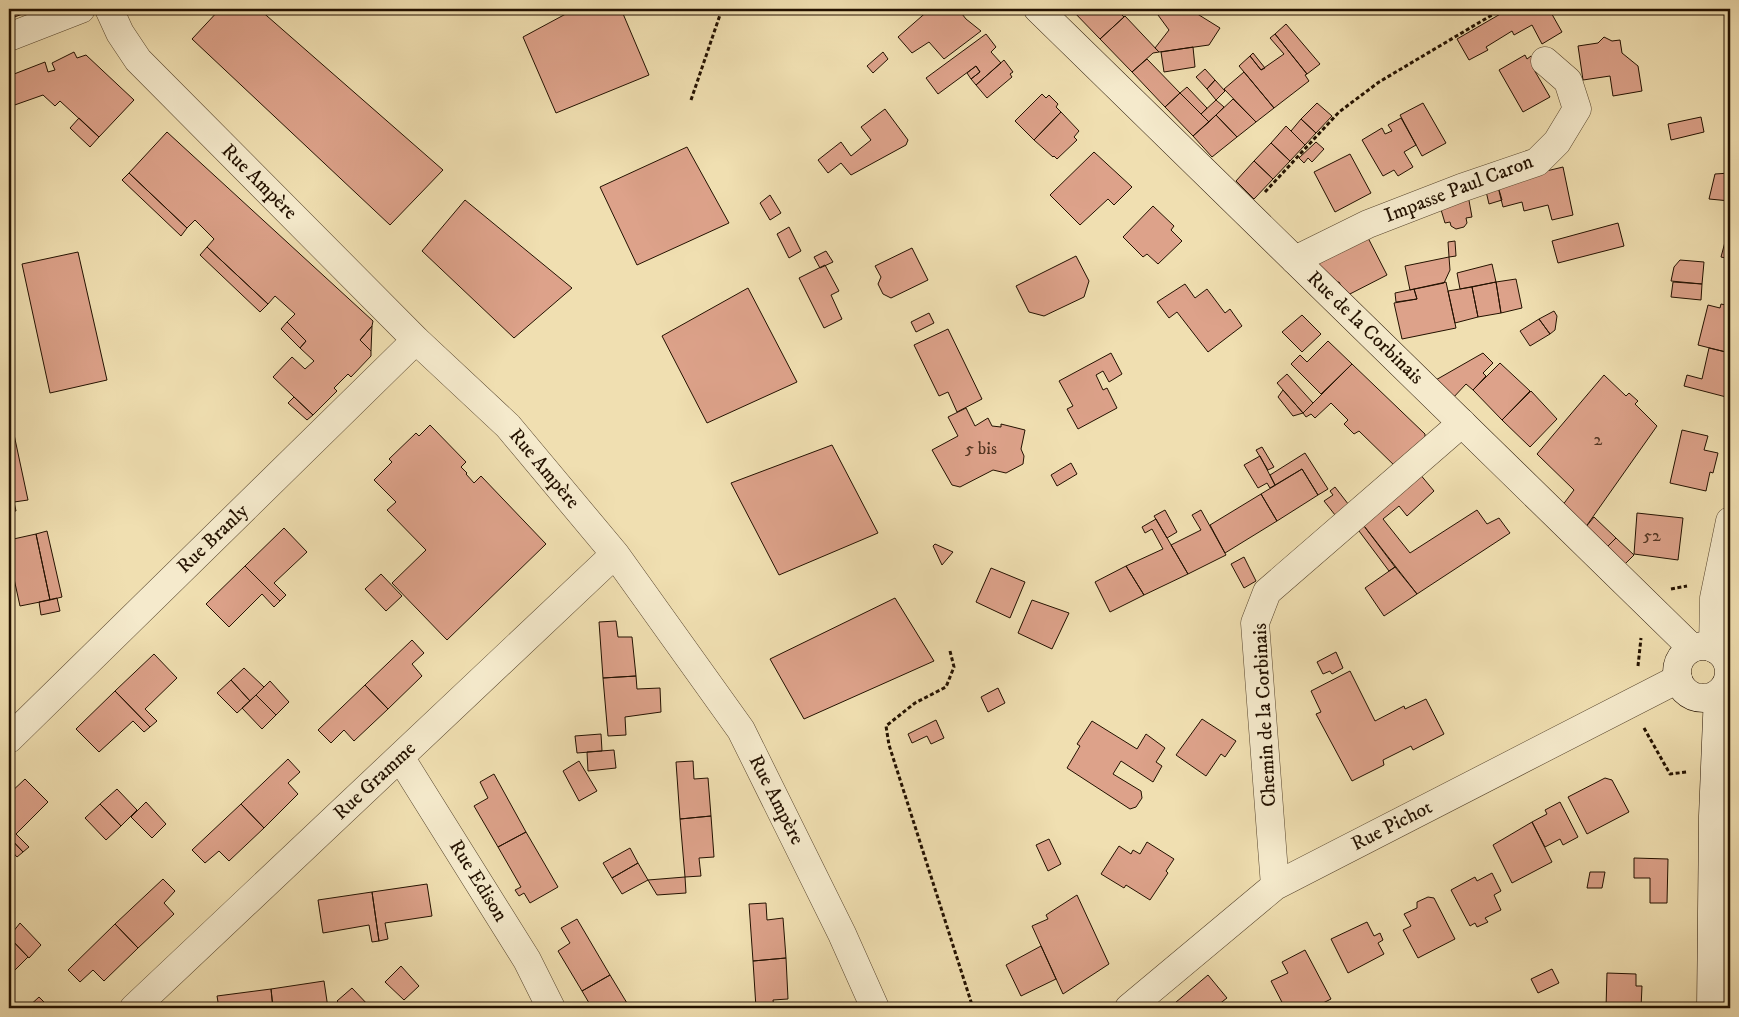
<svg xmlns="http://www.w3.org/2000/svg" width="1739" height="1017" font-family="'IM FELL DW Pica',serif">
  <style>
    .building { fill: #dda28a; stroke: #231100 }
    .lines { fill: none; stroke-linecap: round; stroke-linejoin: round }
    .street-casing { stroke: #56442c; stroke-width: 29 }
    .secondary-casing { stroke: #231100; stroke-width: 29 }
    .path { stroke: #231100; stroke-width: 3; stroke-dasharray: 4 2.5; stroke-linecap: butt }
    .street { stroke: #f5eacc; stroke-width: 28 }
    .secondary { stroke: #f5eacc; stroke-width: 28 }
    .labels { text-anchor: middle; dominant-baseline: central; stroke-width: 4; stroke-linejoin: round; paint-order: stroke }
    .number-label { font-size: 18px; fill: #523522 }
    .street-label { font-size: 20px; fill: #231100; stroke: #f5eacc }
  </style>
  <rect width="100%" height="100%" fill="#f0dfb1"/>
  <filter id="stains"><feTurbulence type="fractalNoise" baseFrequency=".004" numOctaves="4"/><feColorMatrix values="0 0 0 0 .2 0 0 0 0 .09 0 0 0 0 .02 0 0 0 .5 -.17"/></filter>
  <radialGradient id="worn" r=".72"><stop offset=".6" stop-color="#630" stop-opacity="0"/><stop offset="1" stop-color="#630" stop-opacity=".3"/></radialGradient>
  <path class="building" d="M9,9H36L9,19Z
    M220,9H259L443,170L390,225L192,39Z
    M575,9H621L649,75L556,113L523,37Z
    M930,9H958L966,19L981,31L944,59L929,42L912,53L898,37Z
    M1071,9H1116L1124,17L1100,39Z
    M1171,9L1191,10L1220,28L1209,45L1159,52L1155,48L1169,30L1158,15Z
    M1509,9H1549L1562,32L1542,44L1532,25L1514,35L1512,31L1486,47L1488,50L1469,60L1457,39Z
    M1125,16L1159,52L1153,53L1132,72L1100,39Z
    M1286,24L1320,64L1307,74L1275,34Z
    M986,34L996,47L991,52L1001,63L976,85L971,79L980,72L976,66L938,94L926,78Z
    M1275,34L1307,74L1305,75L1309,81L1274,108L1239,66L1250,56L1261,70L1284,54L1270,38Z
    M1604,37L1612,41L1620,40L1622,53L1638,66L1642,91L1613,96L1610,76L1583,80L1578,46L1598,43Z
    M1193,47L1195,67L1164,72L1161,52Z
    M74,52L77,58L86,55L134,100L99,137L60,101L55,106L43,95L9,107V76L45,62L48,72L55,70L52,63Z
    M883,52L888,59L873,73L867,66Z
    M1253,53L1265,68L1261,70L1250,56Z
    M1525,55L1527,59L1531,56L1537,66L1533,68L1550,97L1523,112L1499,70Z
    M1147,59L1180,93L1165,107L1132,72Z
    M1004,60L1013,72L1010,74L1012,77L987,98L976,85Z
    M976,66L980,72L971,79L967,73Z
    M1205,69L1215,80L1207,89L1196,77Z
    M1244,72L1274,108L1256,122L1224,89Z
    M1215,80L1225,91L1216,100L1207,89Z
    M1187,87L1207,108L1201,114L1180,93Z
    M1180,93L1209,122L1193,136L1165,107Z
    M1042,94L1046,98L1049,95L1058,104L1056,107L1061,112L1034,140L1015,121Z
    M1233,99L1256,122L1237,137L1216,115Z
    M1216,100L1224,107L1209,122L1201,114Z
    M1317,103L1332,116L1316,133L1301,119Z
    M1423,103L1446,143L1422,156L1400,115Z
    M885,109L908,140L906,145L851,175L841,163L828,173L818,160L841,142L851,156L871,140L861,127Z
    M1061,112L1079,131L1074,137L1077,140L1057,159L1054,156L1053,157L1034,140Z
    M1216,115L1237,137L1212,157L1193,136Z
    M1701,117L1704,132L1671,140L1668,124Z
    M79,118L99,137L90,147L70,128Z
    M1401,118L1416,145L1404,152L1413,167L1398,176L1394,170L1383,176L1362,140L1382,128L1385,134L1392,131L1388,125Z
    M1301,119L1316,133L1305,145L1291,131Z
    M1286,126L1305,145L1290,161L1271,143Z
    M167,132L373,321L372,326L360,340L371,351V356L351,377L348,374L334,388L337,391L313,415L273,377L292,357L305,369L314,361L300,348L306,341L287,322L295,314L275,296L268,304L207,247L214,239L195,220L187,228L129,173Z
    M1316,142L1324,149L1312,162L1308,158L1304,163L1299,158Z
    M1271,143L1290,161L1273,179L1254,161Z
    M687,147L729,223L637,265L600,187Z
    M1094,152L1132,187L1114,205L1108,199L1080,225L1050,195Z
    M1350,154L1371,193L1335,212L1314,172Z
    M1254,161L1273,179L1254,199L1236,181Z
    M1563,167L1573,215L1552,220L1548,205L1524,211L1522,202L1503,207L1497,183Z
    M129,173L187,228L181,236L122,180Z
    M1730,173V201L1709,199L1715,174Z
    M1497,183L1502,200L1489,204L1485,187Z
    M770,195L781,213L770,220L760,203Z
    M1468,195L1472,217L1466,218L1467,223L1464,227L1456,229L1451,226L1450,222L1445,223L1439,203Z
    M465,200L572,288L514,338L422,251Z
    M1153,206L1174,226L1171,230L1182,241L1158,264L1147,254L1143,257L1123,237Z
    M1618,223L1624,246L1558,263L1552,241Z
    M789,227L801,251L789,258L777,234Z
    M1365,232L1387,275L1346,296L1339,282L1334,283L1313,260Z
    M1455,241L1456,256L1449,257L1448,242Z
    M1725,242L1730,243V259L1721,257Z
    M207,247L268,304L260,312L200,255Z
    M912,248L928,280L891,298L883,294L878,284L881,277L875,266Z
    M826,251L833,262L820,268L814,257Z
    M78,252L107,380L50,393L22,264Z
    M1076,256L1089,281L1084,297L1044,316L1029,312L1016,286Z
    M1449,257L1450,270L1444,283L1410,290L1405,266Z
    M1680,260L1704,262L1702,284L1671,281L1674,267Z
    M1492,264L1496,282L1460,289L1457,273Z
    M825,265L839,291L831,295L842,319L824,328L799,278Z
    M1516,279L1522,308L1501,313L1496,282Z
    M1446,282L1456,328L1402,339L1394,303L1417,299L1414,289Z
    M1496,282L1501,313L1478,317L1472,287Z
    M1673,282L1702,284L1701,300L1671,297Z
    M1185,284L1195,298L1207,289L1225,313L1230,309L1242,326L1208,352L1177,312L1169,318L1157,302Z
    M1472,287L1478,317L1455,323L1448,291Z
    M748,288L797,382L707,423L662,336Z
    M1414,289L1417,299L1396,302L1395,293Z
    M1721,304L1730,306V353L1698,345L1708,305L1720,308Z
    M1554,311L1557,316L1555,330L1550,334L1539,319Z
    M929,313L934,323L916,332L911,322Z
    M1302,315L1321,334L1302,352L1282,332Z
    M1539,319L1550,334L1530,346L1520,331Z
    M287,322L306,341L300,348L281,329Z
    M372,326L371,351L360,340Z
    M948,329L982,399L957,412L948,392L939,396L914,345Z
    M1328,341L1352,364L1321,394L1291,364L1300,355L1307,362Z
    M1709,348L1730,353V398L1684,386L1687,375L1702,379Z
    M1111,353L1122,374L1109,382L1103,371L1096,375L1103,390L1107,388L1117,408L1078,429L1067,409L1073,406L1059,381Z
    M1483,353L1493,363L1483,373L1486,376L1473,390L1466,384L1452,399L1434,381Z
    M1500,363L1530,391L1502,420L1473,390Z
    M1352,364L1425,434V446L1398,469L1359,431L1354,434L1344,424L1348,420L1331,403L1315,418L1311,414L1306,417L1303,413Z
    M1287,374L1313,403L1303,413L1277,383Z
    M1604,375L1626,396L1629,393L1638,401L1635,404L1657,426L1585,528L1562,506L1574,490L1537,454Z
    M1283,390L1303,413L1293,416L1278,397Z
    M1531,391L1557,419L1530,447L1502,420Z
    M294,397L313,415L307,420L288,403Z
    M966,408L975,426L988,418L992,426L1001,427V424L1025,430L1021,449L1024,456L1023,464L1006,473L993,470L960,487L952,485L932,450L958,436L948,417Z
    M9,411L28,500L14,502L9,476Z
    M430,425L466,462L461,467L467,473L466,474L474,483L481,476L546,544L447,640L392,583L426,550L387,510L396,502L374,480L392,462L389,459L416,433L419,436Z
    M1682,430L1708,436L1704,450L1718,453L1713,473L1710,472L1706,491L1670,483Z
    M832,445L878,533L779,575L731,483Z
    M1262,447L1274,467L1268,470L1256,450Z
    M1305,453L1328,489L1318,495L1302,469L1275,485L1270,475Z
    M1260,456L1275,485L1270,488L1267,483L1258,488L1244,465Z
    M1071,463L1077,474L1057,486L1051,475Z
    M1302,469L1318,495L1277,521L1261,494Z
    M1419,473L1434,491L1407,516L1399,506L1383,519L1410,553L1477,510L1487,524L1499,518L1510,533L1417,594L1361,522Z
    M9,476L14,502L16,511H13L9,491Z
    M1335,487L1352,509L1339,520L1324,501L1333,495L1330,491Z
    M1261,494L1277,521L1225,553L1210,525Z
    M1165,510L1177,532L1167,538L1154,516Z
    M1201,510L1226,555L1188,574L1171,545L1201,530L1192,515Z
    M1637,513L1683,518L1678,560L1634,554Z
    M1594,517L1616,538L1606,548L1585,528Z
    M1156,519L1188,574L1144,595L1126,566L1163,549L1152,529L1145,533L1142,527Z
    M1361,522L1395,567L1389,571L1356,527Z
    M284,528L307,552L274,583L286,595L280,601L245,566Z
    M47,531L62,597L50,600L36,534Z
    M36,534L50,600L20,606L9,556V540Z
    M1616,538L1634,555L1624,565L1606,548Z
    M935,544L953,552L942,565L933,546Z
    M1244,557L1256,581L1244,588L1231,564Z
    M245,566L280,601L274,607L262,594L229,627L206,604Z
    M1126,566L1144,595L1110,612L1095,582Z
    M1395,567L1417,594L1384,616L1365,588Z
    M991,568L1025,582L1010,618L976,602Z
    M381,574L402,596L386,611L365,589Z
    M57,598L60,611L41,615L39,602Z
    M895,598L934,661L804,719L770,659Z
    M1032,600L1069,613L1052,649L1018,633Z
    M616,621L618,637H632L636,676L603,678L599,622Z
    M412,640L424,653L412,664L422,676L388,709L365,685Z
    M1336,652L1343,668L1332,674L1330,671L1323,674L1317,662Z
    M154,654L177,678L145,709L157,721L150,727L115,691Z
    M244,668L264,687L250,701L231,680Z
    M1350,671L1375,721L1404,706L1405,709L1426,699L1444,734L1413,750L1411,746L1383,760L1384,765L1352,781L1316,714L1321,712L1311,691Z
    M636,676L637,689L660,688L661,712L625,717L626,735L608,736L603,678Z
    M231,680L250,701L237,713L217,693Z
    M270,681L289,702L276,715L256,695Z
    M365,685L388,709L354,741L344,730L331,743L318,730Z
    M998,688L1005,703L988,712L981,697Z
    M115,691L150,727L144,732L133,721L99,752L76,729Z
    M256,695L276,715L262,729L242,708Z
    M1202,719L1236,741L1225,757L1221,754L1206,776L1176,755Z
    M936,720L944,738L931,744L927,736L912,743L908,734Z
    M1092,721L1137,749L1146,734L1165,748L1156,762L1162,766L1153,782L1121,761L1113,774L1141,791L1142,798L1136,807L1130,809L1067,768L1080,746L1077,744Z
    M601,734L602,751L577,753L575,736Z
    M614,750L616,768L588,771L587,752Z
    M288,759L300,772L288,783L298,794L264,828L241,804Z
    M579,761L597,791L579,801L563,771Z
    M693,761L694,779L708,778L711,816L680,819L676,762Z
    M494,774L526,832L498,847L474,806L488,798L480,782Z
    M1605,778L1612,780L1629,812L1587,834L1568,797Z
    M25,779L48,802L16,834L29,847L23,852L9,837V794Z
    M117,789L137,810L121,826L100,804Z
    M146,802L166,824L152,838L131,817Z
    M1560,802L1578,837L1563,845L1560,839L1545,847L1532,822L1547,814L1545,810Z
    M100,804L121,826L106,840L85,818Z
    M241,804L264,828L229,861L219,851L205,863L192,850Z
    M711,816L714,857L699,858L701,876L685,877L680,819Z
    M1532,822L1552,862L1512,883L1493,845Z
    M526,832L558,887L530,903L524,893L519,896L515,890L521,887L498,847Z
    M9,837L23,852L17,857L9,848Z
    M1049,839L1061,864L1048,871L1036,845Z
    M1147,842L1174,859L1166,871L1168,873L1150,900L1126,885L1124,888L1101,874L1119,846L1131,854L1133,850L1140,854Z
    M630,848L638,863L612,878L603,863Z
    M1634,858L1668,859L1667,903H1650V878H1634Z
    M638,863L648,880L622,894L612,878Z
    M1590,872H1605L1602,888H1587Z
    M1492,873L1501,891L1494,895L1501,910L1485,918L1488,922L1477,927L1475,923L1470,926L1451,890L1475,877L1477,881Z
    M685,877L686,893L657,895L648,880Z
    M163,879L175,891L164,903L174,914L138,948L115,924Z
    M427,884L432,916L385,923L388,939L379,941L372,892Z
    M372,892L379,941L372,942L369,925L323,933L318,900Z
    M1077,895L1109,964L1063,994L1032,926L1048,919L1046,915Z
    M1428,897L1434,898L1455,939L1418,958L1403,930L1411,926L1404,914L1417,908V902Z
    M766,903L767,920L783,918L786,958L753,961L749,904Z
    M577,919L610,975L582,991L558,951L570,943L561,928Z
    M1367,922L1374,936L1380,933L1383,940L1378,943L1384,954L1348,973L1331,939Z
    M20,923L41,945L29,958L9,937Z
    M115,924L138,948L104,981L93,970L80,982L68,970Z
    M9,937L28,957L15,970L9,963Z
    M1041,946L1056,979L1021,996L1006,965Z
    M1305,950L1331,999L1313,1008H1285L1271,981L1288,973L1282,962Z
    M786,958L788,999L773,1000L774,1008H756L753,961Z
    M401,966L419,986L404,1000L385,982Z
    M1552,969L1559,983L1538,993L1531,979Z
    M1607,973L1636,974V986H1642L1641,1008H1606Z
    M610,975L630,1008H592L582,991Z
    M1208,975L1227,998L1214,1008H1169Z
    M324,981L328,1008H273L271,989Z
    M352,988L370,1007L369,1008H344L337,1001Z
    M271,989L273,1008H219L217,996Z
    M39,997L50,1008H27Z"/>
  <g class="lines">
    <defs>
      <path id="street" d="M109,9L120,33L138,60L416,340L508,426L615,554L741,730L842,934L875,1008
        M9,37L81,9
        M1295,260L1368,224L1461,188L1537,162L1557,142L1577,109L1568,81L1545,61
        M1713,648L1714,598L1730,521
        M1729,666H1730
        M9,739L416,340
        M400,757L527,960L551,1008
        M1275,886L1255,623L1267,592L1462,423
        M134,1008L615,554
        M1129,1008L1275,886L1678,679"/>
      <path id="secondary" d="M1038,9L1692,648
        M1677 672a26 26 0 1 1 52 0a26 26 0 1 1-52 0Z
        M1711,1008L1713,816L1718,694"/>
    </defs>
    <use href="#street" class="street-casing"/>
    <use href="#secondary" class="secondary-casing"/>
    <path class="path" d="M691,100L722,9
      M1265,192L1339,112L1379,82L1502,9
      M1671,589L1687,586
      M950,651L954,667L946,687L915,703L886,726L889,745L973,1008
      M1638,666L1641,638
      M1644,728L1670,774L1687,772"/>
    <use href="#street" class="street"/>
    <use href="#secondary" class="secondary"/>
  </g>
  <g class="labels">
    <g class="number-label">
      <text x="1598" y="440">2</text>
      <text x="981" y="449">5 bis</text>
      <text x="1652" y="536">52</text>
    </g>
    <g class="street-label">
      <text transform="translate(259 182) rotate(45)">Rue Ampère</text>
      <text transform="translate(1459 189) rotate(-21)">Impasse Paul Caron</text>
      <text transform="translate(1365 328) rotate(44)">Rue de la Corbinais</text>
      <text transform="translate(544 469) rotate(50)">Rue Ampère</text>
      <text transform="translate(213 539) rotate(-44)">Rue Branly</text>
      <text transform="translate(1265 715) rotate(-93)">Chemin de la Corbinais</text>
      <text transform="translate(375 781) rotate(-43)">Rue Gramme</text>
      <text transform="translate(776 800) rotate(63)">Rue Ampère</text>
      <text transform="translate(1392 826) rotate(-27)">Rue Pichot</text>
      <text transform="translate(478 881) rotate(58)">Rue Edison</text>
    </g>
  </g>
  <rect width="1739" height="1017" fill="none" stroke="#f0dfb1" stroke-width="30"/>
  <rect x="10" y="10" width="1719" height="997" fill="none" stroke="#231100" stroke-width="2.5"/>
  <rect x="15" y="15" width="1709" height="987" fill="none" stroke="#231100"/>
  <rect width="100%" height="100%" filter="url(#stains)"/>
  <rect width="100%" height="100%" fill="url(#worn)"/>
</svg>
